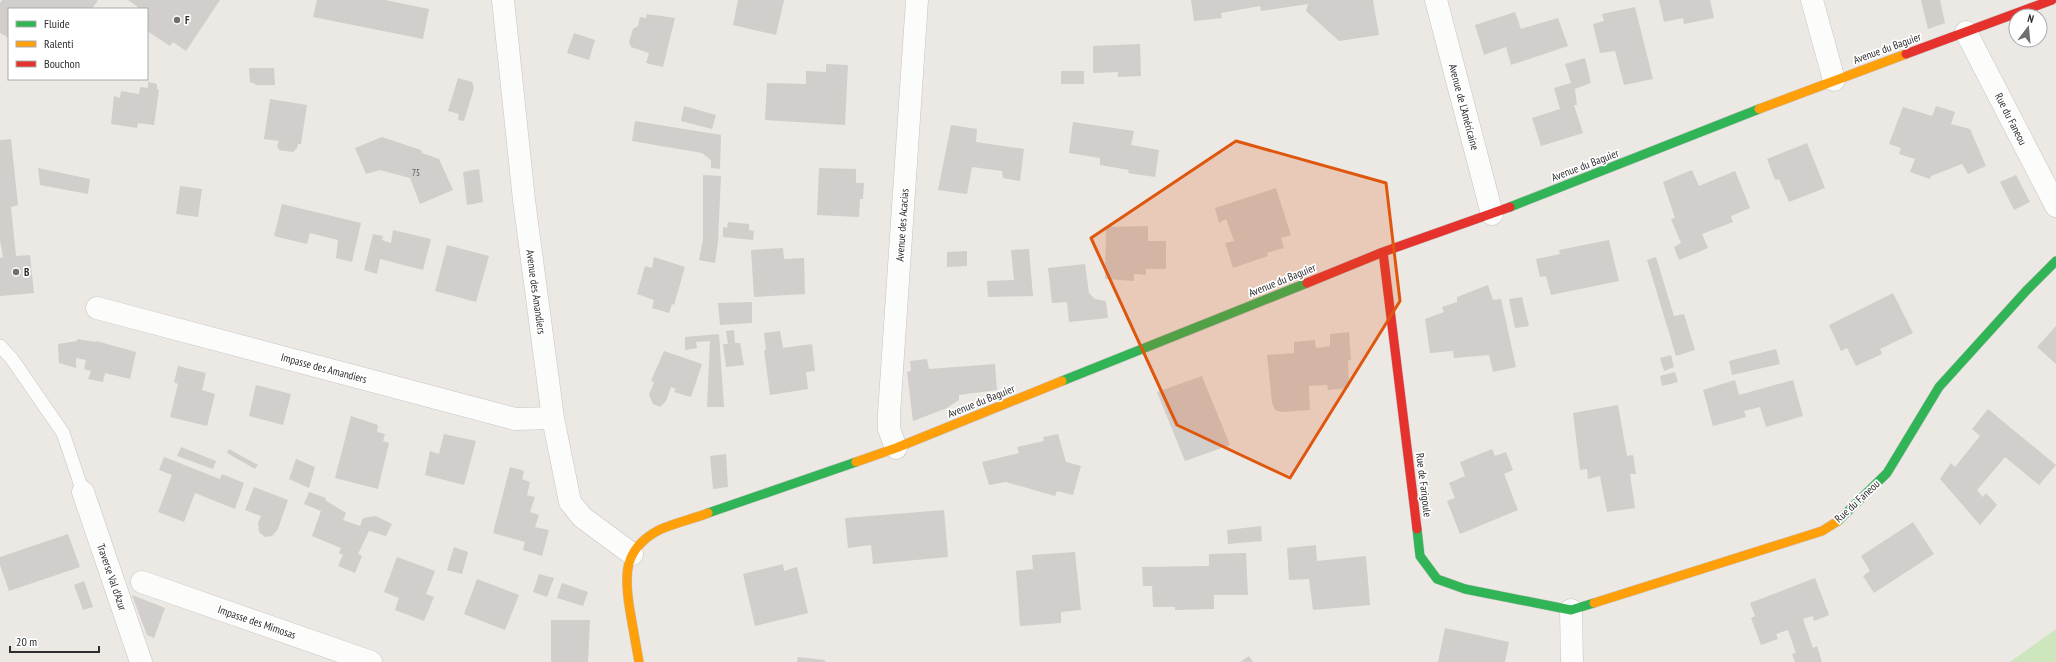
<svg xmlns="http://www.w3.org/2000/svg" width="2056" height="662" font-family="'PT Sans Narrow',sans-serif">
  <style>
    .green { fill: #cee6be }
    .building { fill: #d1cecb }
    .lines { fill: none; stroke-linecap: round; stroke-linejoin: round }
    .lane-casing { stroke: #c5c4c5; stroke-width: 14 }
    .street-casing { stroke: #c5c4c5; stroke-width: 23 }
    .fast-casing { stroke: #c5c4c5; stroke-width: 10 }
    .slow-casing { stroke: #c5c4c5; stroke-width: 10 }
    .jam-casing { stroke: #c5c4c5; stroke-width: 10 }
    .lane { stroke: #fcfcfb; stroke-width: 13 }
    .street { stroke: #fcfcfb; stroke-width: 22 }
    .fast { stroke: #30b455; stroke-width: 9 }
    .slow { stroke: #ff9f0a; stroke-width: 9 }
    .jam { stroke: #e5322d; stroke-width: 9 }
    .marked { fill: #df570e; fill-opacity: 0.2; stroke: #df570e; stroke-width: 3; stroke-linejoin: round }
    .poi-dot { fill: #706f6e; stroke: #fff; stroke-width: 1.5 }
    .labels { text-anchor: middle; dominant-baseline: central; stroke-width: 3.5; stroke-linejoin: round; paint-order: stroke }
    .number-label { font-size: 9px; fill: #585857 }
    .poi-label { font-size: 11px; font-weight: bold; fill: #2e2e2e; stroke: #fff; text-anchor: start }
    .street-label { font-size: 11px; fill: #2e2e2e; stroke: #fff }
  </style>
  <rect width="100%" height="100%" fill="#ece8e4"/>
  <path class="green" d="M2056,629V662H2010Z"/>
  <path class="building" d="M2,0H98L92,9H9V38L0,33V3Z
    M128,0H220L186,51L173,42L170,46L147,31V9H137L138,7Z
    M317,0H385L429,9L423,39L313,17Z
    M738,0H784L776,35L733,25Z
    M1191,0H1373L1379,35L1339,41L1306,11L1308,4L1261,11L1260,6L1221,13L1222,18L1194,21Z
    M1659,0H1710L1714,18L1684,24L1683,18L1664,22Z
    M1921,0H1940L1945,23L1928,29Z
    M1635,7L1653,79L1624,85L1615,51L1600,53L1593,24L1604,21L1602,14Z
    M1515,12L1521,29L1558,18L1568,46L1511,65L1506,47L1484,55L1475,25Z
    M647,14L675,18L663,67L646,63L649,53L631,47L629,42L633,29L638,26L640,17L646,18Z
    M574,33L595,40L589,60L567,53Z
    M1140,44L1141,76L1118,77V72L1093,73V46Z
    M1585,58L1591,83L1575,89L1577,105H1574L1583,133L1541,146L1532,118L1560,109L1554,88L1571,83L1565,64Z
    M826,64L848,65L845,125L765,120L767,83L806,84V71L826,72Z
    M249,68H274L275,85H257L250,82Z
    M1061,71H1084V84H1061Z
    M458,78L472,82L474,88L464,121L458,120L459,114L448,111Z
    M148,82L157,84V89L159,90L154,125L138,123L137,128L111,124L114,96L120,98L121,91L139,94L140,87L148,88Z
    M270,99L307,105L301,144H298L297,148L293,152L279,150L277,146L279,141L264,139Z
    M684,106L716,115L712,129L681,121Z
    M1936,106L1955,112L1951,124L1970,129L1986,166L1968,174L1962,164L1931,176L1930,179L1910,172L1915,159L1899,154L1901,148L1889,144L1892,136L1903,107L1932,116Z
    M635,121L721,135L720,169L711,168V160L702,153L632,141Z
    M1073,122L1134,131L1131,145L1159,150L1155,177L1128,173L1129,170L1100,165V158L1069,153Z
    M951,125L977,129L976,142L1024,149L1020,181L1003,178L1002,171L972,167L967,194L938,190Z
    M382,137L421,150L422,153L439,159L453,190L420,204L410,178L380,170L366,174L355,148Z
    M11,139L18,205L11,207L16,256L30,255L34,293L0,296V258L3,257L0,240V140Z
    M1807,143L1825,188L1789,202L1779,179L1775,180L1767,159Z
    M38,168L90,179L88,194L40,185Z
    M819,168L856,169V183H864L863,199H860L859,217L817,215Z
    M479,169L483,202L467,205L463,172Z
    M1692,170L1699,186L1735,171L1750,208L1731,216L1733,222L1702,234L1708,248L1679,260L1674,247L1681,243L1671,219L1675,218L1663,182Z
    M703,175L721,176L718,242L715,263L699,260L703,240Z
    M2016,175L2030,202L2014,210L2000,182Z
    M180,186L202,189L198,217L176,214Z
    M1276,188L1291,235L1281,238L1284,248L1267,253L1268,256L1233,268L1225,243L1234,241L1226,219L1219,223L1215,208Z
    M282,204L361,223L352,262L336,258L338,240L310,233L307,244L274,236Z
    M728,222L749,224V230L754,231L753,240L723,237V227L727,228Z
    M1148,226V241H1166V269H1146V275L1134,274V281L1105,279L1106,227Z
    M393,230L431,239L423,270L380,259L377,274L364,270L373,234L383,236L382,240L391,243Z
    M1609,240L1619,281L1551,295L1546,276L1540,277L1536,259L1560,254L1559,250Z
    M447,245L489,256L476,302L435,291Z
    M783,248L784,259L804,258L805,294L754,297L751,250Z
    M1029,249L1033,296L988,297L987,281L1014,280L1011,250Z
    M967,251V266L947,267V252Z
    M654,257L685,267L674,305L672,304L669,313L652,308L654,300L637,294L645,266L652,268Z
    M1656,257L1674,316L1684,314L1695,350L1676,356L1647,260Z
    M1085,264L1089,293L1095,299L1106,301L1108,318L1069,322L1067,302L1052,303L1048,268Z
    M1488,285L1493,300L1501,299L1516,367L1493,372L1489,355L1454,358L1453,351L1430,353L1425,319L1444,312L1442,307L1457,302V297Z
    M1893,293L1913,333L1880,349L1882,354L1856,366L1847,348L1841,351L1829,325Z
    M1522,297L1529,326L1515,328L1509,299Z
    M752,302V323L720,325L718,303Z
    M2056,326V364L2037,347Z
    M734,330L735,343H740L744,365L726,367L723,344H728L726,331Z
    M780,331L783,348L812,344L815,371L806,372L808,389L770,395L764,350H766L764,333Z
    M1349,332L1351,360H1348L1349,388L1328,390L1327,385L1309,386L1310,410L1281,412L1275,410L1272,403L1267,355L1294,353V342L1315,340L1316,348L1330,346V334Z
    M719,334L724,407H707L710,341L696,342L697,348L685,350V337Z
    M77,339L95,342L96,341L136,352L130,379L105,373L103,382L88,379L91,371L84,369L86,360L76,358V368L59,363L58,344L77,341Z
    M1776,349L1780,364L1732,375L1729,361Z
    M664,351L702,364L691,397L674,392L676,389L671,387L666,401L660,407L653,404L649,395L654,382L651,381Z
    M1671,355L1674,367L1664,371L1660,358Z
    M927,359L929,369L995,364L997,390L959,395V400L947,408L913,421L907,372L911,371L910,361Z
    M178,366L206,373L202,390L215,394L207,426L170,417L178,384L174,382Z
    M1675,372L1678,382L1662,386L1660,376Z
    M1202,376L1230,445L1185,461L1157,392Z
    M1735,380L1739,395L1793,380L1803,416L1766,427L1760,407L1744,411L1746,417L1713,426L1703,390Z
    M256,385L291,394L283,425L249,416Z
    M1618,405L1627,456L1633,455L1636,474H1630L1635,508L1607,512L1600,476L1588,479L1587,469L1580,470L1573,413Z
    M1988,409L2056,465L2039,485L2005,457L1977,490L1983,497L1986,493L1997,505L1980,525L1940,479L1951,463L1955,467L1980,436L1972,429Z
    M351,416L378,425L377,432L385,434L383,441L389,443L378,489L335,478Z
    M444,434L476,441L464,485L425,475L430,451L439,454Z
    M1058,434L1066,462L1081,466L1073,495L1057,491L1055,496L1006,482L989,485L982,462L1019,453L1017,447L1044,441L1043,437Z
    M181,447L216,461L213,469L177,456Z
    M229,449L258,465L255,469L227,453Z
    M1492,449L1495,456L1506,452L1513,470L1504,474L1518,510L1460,534L1447,501L1455,498L1449,483L1465,476L1460,462Z
    M726,454L728,487L713,489L710,456Z
    M164,457L220,479L222,474L244,483L235,509L195,493L184,522L158,512L172,475L159,470Z
    M296,459L315,467L309,488L289,479Z
    M510,467L524,471L522,479L530,482L527,495L535,497L530,512L539,515L535,527L549,530L542,556L523,550L525,542L493,533Z
    M254,487L288,500L278,529L272,536L265,537L259,532L258,523L261,516L245,510Z
    M309,492L326,498L325,500L346,513L343,520L360,526L363,518L376,516L392,524L386,536L369,531L358,554L362,556L355,573L338,566L343,555L339,553L341,548L312,536L321,511L304,504Z
    M944,510L948,557L873,564L871,545L848,548L845,518Z
    M1913,522L1934,554L1874,593L1863,576L1870,571L1861,556Z
    M1261,526L1262,541L1228,544L1227,530Z
    M68,534L80,567L9,591L0,565V557Z
    M1316,545L1317,561L1366,556L1370,605L1313,610L1309,579L1289,580L1287,548Z
    M454,547L468,552L462,574L447,570Z
    M1075,552L1081,610L1061,612V623L1020,626L1016,571L1033,569L1032,555Z
    M1246,553L1248,595H1214V609L1175,610V607H1153L1152,586H1143L1142,567L1209,566V554Z
    M397,557L435,571L426,594L434,597L424,621L395,610L399,598L384,592Z
    M783,564L784,571L797,567L808,613L755,626L743,574Z
    M539,574L554,578L547,597L533,592Z
    M1815,578L1829,615L1814,621L1813,616L1803,619L1813,648L1817,646L1822,662H1795L1792,654L1796,653L1788,630L1776,634L1778,639L1761,645L1751,618L1755,616L1750,603Z
    M477,579L519,595L505,630L464,614Z
    M84,581L93,607L83,610L74,585Z
    M562,583L588,592L583,606L557,598Z
    M132,595L165,608L154,638L147,635Z
    M551,620H590L588,662H551Z
    M1445,628L1509,642L1505,662H1438Z
    M1249,656L1253,662H1240Z
    M798,657L825,660V662H797Z"/>
  <g class="lines">
    <defs>
      <path id="lane" d="M0,346L12,359L63,433L83,492"/>
      <path id="street" d="M503,0L524,200L553,418L570,502L582,517L632,554
        M1436,0L1492,214
        M1812,0L1834,80
        M1966,32L2056,206
        M97,308L515,419L553,418
        M896,448L889,429V414L917,0
        M83,492L141,662
        M142,582L371,662
        M1571,610L1572,662"/>
      <path id="fast" d="M1510,207L1759,109
        M1062,381L1307,283
        M708,513L856,462
        M1838,521L1887,473L1939,387L2026,291L2056,261
        M1417,529L1420,556L1437,579L1465,589L1571,610L1594,603"/>
      <path id="slow" d="M1759,109L1906,54
        M856,462L896,448L1062,381
        M1594,603L1822,531L1838,521
        M639,662C636,645 633,628 630,611C624,575 623,549 659,530C674,523 693,519 708,513"/>
      <path id="jam" d="M1906,54L2052,0
        M1383,252L1417,529
        M1307,283L1383,252L1510,207"/>
    </defs>
    <use href="#lane" class="lane-casing"/>
    <use href="#street" class="street-casing"/>
    <use href="#fast" class="fast-casing"/>
    <use href="#slow" class="slow-casing"/>
    <use href="#jam" class="jam-casing"/>
    <use href="#lane" class="lane"/>
    <use href="#street" class="street"/>
    <use href="#fast" class="fast"/>
    <use href="#slow" class="slow"/>
    <use href="#jam" class="jam"/>
  </g>
  <path class="marked" d="M1236,141L1386,183L1400,301L1290,478L1177,425L1091,238Z"/>
  <g class="poi-dot">
    <circle cx="177" cy="20" r="4"/>
    <circle cx="16" cy="272" r="4"/>
  </g>
  <g class="labels">
    <g class="number-label">
      <text x="416" y="172">75</text>
    </g>
    <g class="poi-label">
      <text x="185" y="20">F</text>
      <text x="24" y="272">B</text>
    </g>
    <g class="street-label">
      <text transform="translate(1887 48) rotate(-20)">Avenue du Baguier</text>
      <text transform="translate(1464 107) rotate(75)">Avenue de L'Américaine</text>
      <text transform="translate(2011 119) rotate(63)">Rue du Faneou</text>
      <text transform="translate(1585 165) rotate(-21)">Avenue du Baguier</text>
      <text transform="translate(902 225) rotate(-86)">Avenue des Acacias</text>
      <text transform="translate(1282 280) rotate(-22)">Avenue du Baguier</text>
      <text transform="translate(536 292) rotate(82)">Avenue des Amandiers</text>
      <text transform="translate(324 368) rotate(15)">Impasse des Amandiers</text>
      <text transform="translate(981 401) rotate(-22)">Avenue du Baguier</text>
      <text transform="translate(1424 485) rotate(83)">Rue de Farigoule</text>
      <text transform="translate(1857 501) rotate(-43)">Rue du Faneou</text>
      <text transform="translate(112 577) rotate(71)">Traverse Val d'Azur</text>
      <text transform="translate(257 622) rotate(19)">Impasse des Mimosas</text>
    </g>
  </g>
  <rect x="8" y="8" width="140" height="72" fill="#ffffff" stroke="#ababab"/>
  <rect x="16" y="21" width="20" height="6" fill="#30b455" stroke="#ababab"/>
  <text x="44" y="28" font-size="12" fill="#2e2e2e">Fluide</text>
  <rect x="16" y="41" width="20" height="6" fill="#ff9f0a" stroke="#ababab"/>
  <text x="44" y="48" font-size="12" fill="#2e2e2e">Ralenti</text>
  <rect x="16" y="61" width="20" height="6" fill="#e5322d" stroke="#ababab"/>
  <text x="44" y="68" font-size="12" fill="#2e2e2e">Bouchon</text>
  <g transform="translate(2028 28) rotate(16)"><circle r="19" fill="#ffffff" stroke="#ababab"/>
  <path d="M0-3L7 15L0 10L-7 15Z" fill="#706f6e"/>
  <text y="-6" font-size="11" font-weight="bold" text-anchor="middle" fill="#2e2e2e">N</text>
  </g>
  <path d="M10 646v6h89v-6" fill="none" stroke="#2e2e2e" stroke-width="2"/>
  <text x="16" y="646" font-size="12" fill="#2e2e2e" stroke="#ffffff" stroke-width="3" paint-order="stroke">20 m</text>
</svg>
